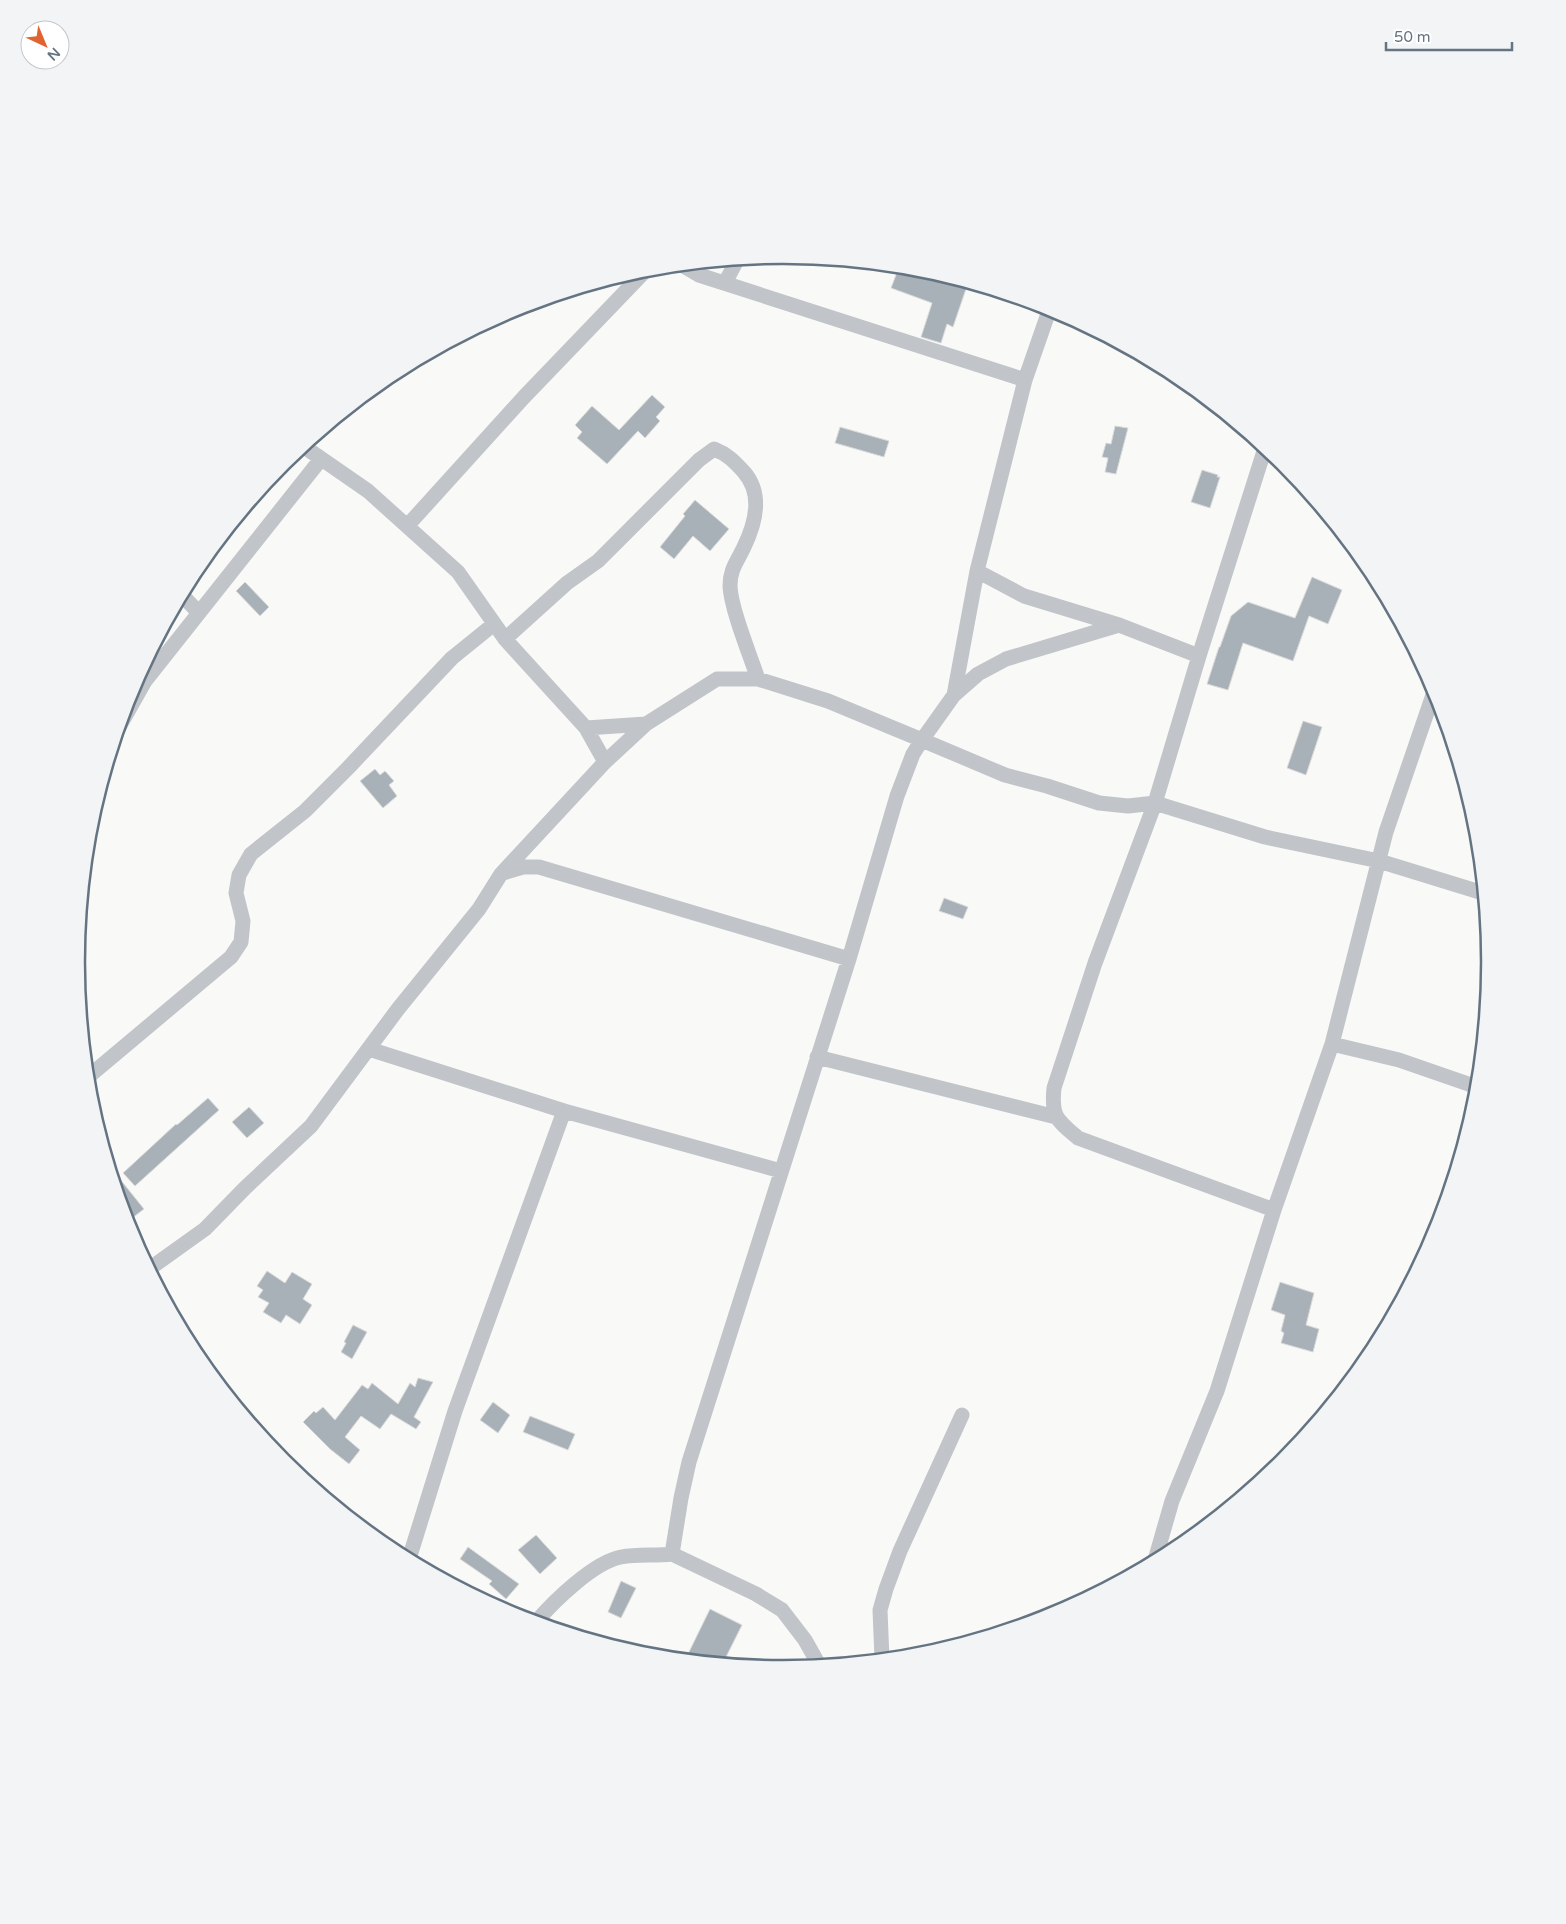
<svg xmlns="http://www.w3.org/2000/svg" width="1566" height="1924" font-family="'Varela Round',sans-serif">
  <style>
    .building { fill: #a9b1b8; stroke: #dbdbda }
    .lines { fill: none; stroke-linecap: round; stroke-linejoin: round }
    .minor { stroke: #c1c5ca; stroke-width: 15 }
    .rim { fill: none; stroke: #657482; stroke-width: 2.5 }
  </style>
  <rect width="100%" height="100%" fill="#f9faf8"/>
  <path class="building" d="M899,267L921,269L968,283L953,327L947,324L941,343L921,337L932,303L891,288Z
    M652,395L665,407L656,417L660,421L645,438L638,431L607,464L577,438L582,432L575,425L592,406L619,430Z
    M1115,426L1128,428L1116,474L1105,472L1108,458L1102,457L1106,443L1111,444Z
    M840,427L889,441L884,457L835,443Z
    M1202,470L1218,475L1217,477H1220L1210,508L1191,502Z
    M695,500L729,529L710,551L693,536L674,559L660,547L685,516L683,514Z
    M1312,577L1342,590L1328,624L1309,616L1293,661L1243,643L1228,690L1207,684L1219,647H1220L1231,616L1248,602L1295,618Z
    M245,582L269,607L260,616L236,591Z
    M1303,721L1322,727L1306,775L1287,768Z
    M375,769L380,775L385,771L394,781L389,785L397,796L383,808L360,781Z
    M944,898L968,907L963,919L939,911Z
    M208,1098L219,1110L135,1186L123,1173L176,1124L177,1125Z
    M249,1107L264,1123L247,1138L232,1122Z
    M111,1168L144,1209L127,1222L111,1169Z
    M267,1271L285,1283L292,1272L312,1284L303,1299L312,1305L300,1324L286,1315L281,1323L263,1312L269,1303L258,1297L263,1290L257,1286Z
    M1280,1282L1314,1293L1306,1325L1319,1329L1313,1352L1281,1343L1284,1333L1281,1331L1285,1315L1271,1310Z
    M353,1325L367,1332L352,1359L341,1352L346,1343L344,1342Z
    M418,1378L433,1382L414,1417L421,1422L416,1429L391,1414L380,1429L361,1416L345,1437L360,1450L349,1464L330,1449L303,1422L314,1411L316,1413L323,1407L335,1420L362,1385L368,1389L372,1383L398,1404L410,1383L415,1387Z
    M493,1402L510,1415L498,1433L480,1420Z
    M530,1416L575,1434L568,1450L523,1432Z
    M536,1535L557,1558L540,1574L518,1550Z
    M468,1547L519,1584L506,1599L489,1584L492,1581L460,1559Z
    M621,1581L636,1588L621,1618L608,1612Z
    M710,1609L742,1625L723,1663L696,1660L687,1656Z"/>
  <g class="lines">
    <path class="minor" d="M682,265L699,275L1025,380
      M725,283L737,260
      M408,525L524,397L647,269
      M977,571L1024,596L1119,625
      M182,595L199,613
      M505,639L567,583L598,561L699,460L714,449C727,454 734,461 744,472C763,494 756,522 744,547C737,562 730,569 730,586C731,609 750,655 758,679
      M954,695L977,571L1025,380L1050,308
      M119,727L145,681L321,459
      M586,728L646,724
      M605,762L646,724L717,679H758L828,701L922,740L954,695L978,674L1006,659L1119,625L1199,656
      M503,873L523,867H539L849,959
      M1332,1044L1399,1060L1477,1087
      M369,1049L564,1111L455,1411L409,1559
      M817,1057L1056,1117
      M88,1077L231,957L241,942L243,921L236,893L239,875L251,854L305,811L348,768L452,658L494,624
      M564,1111L781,1171
      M1274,1210L1078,1138C1057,1120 1051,1117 1054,1088L1095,963L1155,803L1265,837L1379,861L1483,893
      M149,1269L205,1229L245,1188L311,1126L398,1009L479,909L501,874L605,762L586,728L505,639L458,572L368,491L303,446
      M1155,1560L1172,1501L1217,1391L1274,1210L1332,1044L1386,832L1435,689
      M1038,1619V1620
      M536,1622C554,1601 594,1562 621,1557C638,1554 655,1556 672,1554
      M882,1659L880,1610L886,1589L900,1551L962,1415
      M819,1665L805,1640L782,1610L756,1594L672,1554L681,1498L689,1462L849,959L897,796L913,754L922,740L1005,775L1047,786L1099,803L1128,806L1155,803L1199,656L1265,448"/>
  </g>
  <path d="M0 0H1566V1924H0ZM85 962a698 698 0 1 1 1396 0a698 698 0 1 1-1396 0Z" fill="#f3f4f5" fill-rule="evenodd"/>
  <path class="rim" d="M85 962a698 698 0 1 1 1396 0a698 698 0 1 1-1396 0Z"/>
  <g transform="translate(45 45) rotate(136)"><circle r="24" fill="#ffffff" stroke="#c1c7cd"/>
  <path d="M0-4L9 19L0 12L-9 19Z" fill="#df6432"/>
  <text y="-8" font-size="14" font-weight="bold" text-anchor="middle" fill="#657482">N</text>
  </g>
  <path d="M1386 42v8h126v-8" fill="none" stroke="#657482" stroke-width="2.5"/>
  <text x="1394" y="42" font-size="15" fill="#657482" stroke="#ffffff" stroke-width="4" paint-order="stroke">50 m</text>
</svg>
